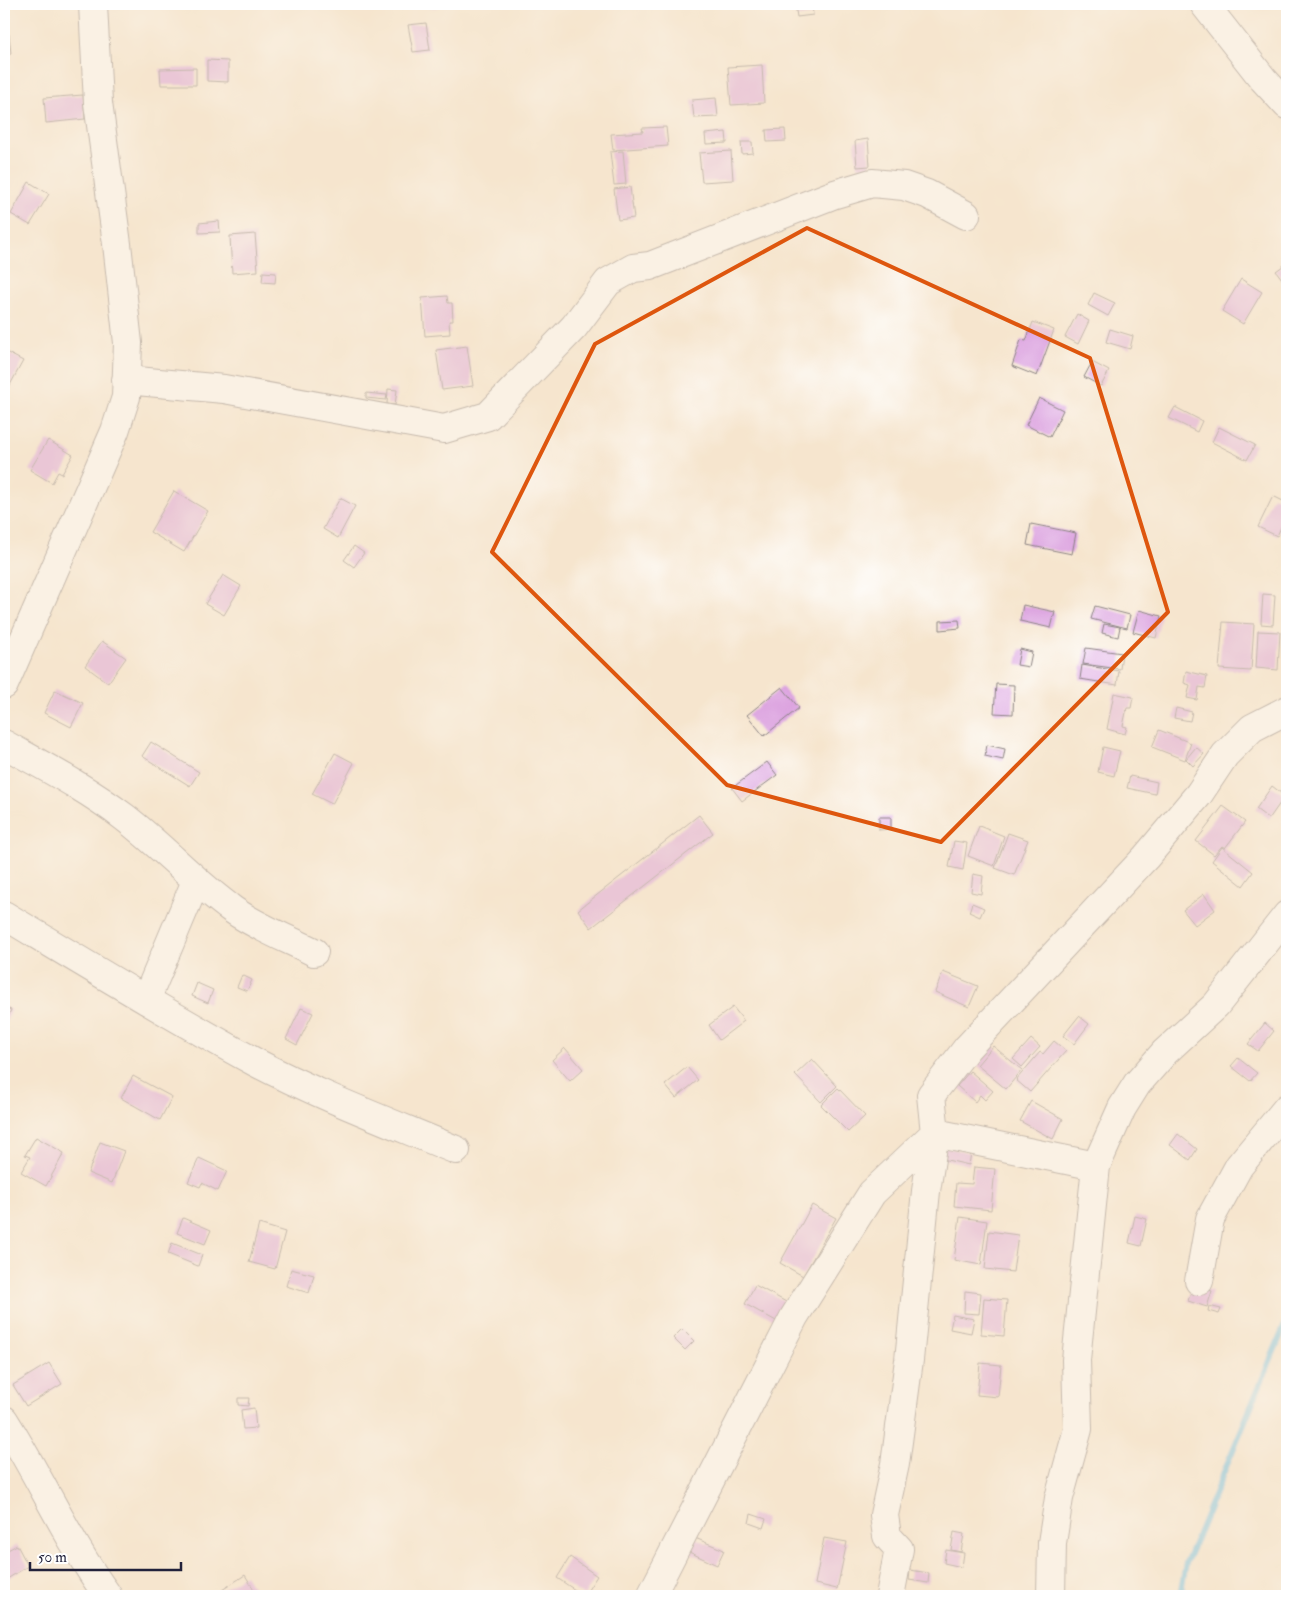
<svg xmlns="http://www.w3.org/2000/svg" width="1291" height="1600" font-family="'IM FELL Double Pica',serif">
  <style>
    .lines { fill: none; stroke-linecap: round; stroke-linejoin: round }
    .stream { stroke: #68bde4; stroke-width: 6 }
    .building { fill: #dba1df }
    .minor-casing { stroke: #8c8484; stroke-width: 30 }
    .minor { stroke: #fff; stroke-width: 28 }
    .marked { fill: none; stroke: #de560e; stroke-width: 4; stroke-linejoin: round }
  </style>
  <rect width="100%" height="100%" fill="#fff"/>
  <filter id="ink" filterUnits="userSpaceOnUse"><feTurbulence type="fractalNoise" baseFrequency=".02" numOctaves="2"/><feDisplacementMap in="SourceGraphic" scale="10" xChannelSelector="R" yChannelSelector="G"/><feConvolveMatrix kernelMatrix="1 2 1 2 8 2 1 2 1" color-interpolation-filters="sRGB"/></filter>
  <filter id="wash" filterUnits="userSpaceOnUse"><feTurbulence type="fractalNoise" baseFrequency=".0096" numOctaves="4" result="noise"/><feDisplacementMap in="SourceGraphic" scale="20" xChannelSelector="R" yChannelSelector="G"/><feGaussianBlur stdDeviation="1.12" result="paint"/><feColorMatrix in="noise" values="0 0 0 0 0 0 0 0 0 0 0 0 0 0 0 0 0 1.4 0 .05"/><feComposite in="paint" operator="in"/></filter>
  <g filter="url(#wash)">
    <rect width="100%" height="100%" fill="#f6e5ce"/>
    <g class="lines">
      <path class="stream" d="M1180,1596L1186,1563L1287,1320"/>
    </g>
    <g id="blocks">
      <path class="building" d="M428,4H438L439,7L428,8Z
        M795,4H812L813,15L797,17Z
        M426,23L430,50L413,52L408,25Z
        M4,34H9L11,54L4,55Z
        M207,60L228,61V82L207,81Z
        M762,65L764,103L731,105L728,67Z
        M196,68V85H161L160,69Z
        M83,95L85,119L46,123L44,98Z
        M716,98L718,117L694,118L692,100Z
        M666,127L668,146L613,150L611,134L643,132L642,128Z
        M785,129L786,141L767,142L766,130Z
        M726,132L727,143L706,144L705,134Z
        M868,139L870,166L857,167L855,141Z
        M741,142H752L753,153L742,154Z
        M623,151L626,184L614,185L610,152Z
        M731,151L733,180L702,182L699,153Z
        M29,182L49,194L30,225L11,214Z
        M630,187L634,218L618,220L614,189Z
        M219,221L220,232L199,233V223Z
        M255,234L258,271L232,273L230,236Z
        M1287,263V281L1285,283L1276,271Z
        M263,272L276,273L275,283L262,282Z
        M1241,279L1262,292L1243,324L1222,311Z
        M1094,293L1115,303L1108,316L1088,305Z
        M447,296L448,303H452L453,321H449L450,334L425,336L422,298Z
        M1077,314L1089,321L1078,344L1065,337Z
        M1033,322L1054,330L1037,376L1012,366L1021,340L1026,341Z
        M1110,329L1133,336L1130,349L1106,342Z
        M467,346L473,386L442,390L436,350Z
        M4,351L23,361L4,396Z
        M1092,362L1109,371L1101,386L1084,377Z
        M388,389L397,390L395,405L387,404Z
        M366,393L387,395L386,400L366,398Z
        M1039,398L1063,410L1050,437L1026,425Z
        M1175,407L1202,421L1197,432L1169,418Z
        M4,408L9,410L4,422Z
        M1219,427L1255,445L1247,460L1212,442Z
        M48,440L73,455L62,474L58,472L52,483L30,470Z
        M174,491L208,511L184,552L150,532Z
        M1273,496L1287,503V514L1277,536L1258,527Z
        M340,498L355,506L338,538L323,529Z
        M1031,524L1076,533L1072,554L1027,545Z
        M354,546L364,553L354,567L344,560Z
        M223,575L241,586L224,615L205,604Z
        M1263,594L1275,595L1273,625L1261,624Z
        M1023,605L1055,612L1051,628L1020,621Z
        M1095,606L1130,615L1127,628L1091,619Z
        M1139,610L1161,616L1156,638L1133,632Z
        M959,620L960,628L940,630V621Z
        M1223,622L1254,624L1251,671L1219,669Z
        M1104,624L1120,627L1118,637L1102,633Z
        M1258,631L1280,632L1278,670L1256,668Z
        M102,641L126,658L108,683L85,666Z
        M1086,648L1122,653L1120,669L1083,664Z
        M1020,649L1032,652L1029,667L1017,665Z
        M1082,665L1119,671L1117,685L1080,679Z
        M1186,671L1207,676L1205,688L1199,687L1197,700L1187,698L1190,685L1184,683Z
        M996,684L1014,685L1013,714L994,713Z
        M782,687L799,708L764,736L747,715Z
        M55,690L83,703L71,727L44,713Z
        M1114,693L1133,697L1131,708H1127L1123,726L1127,727L1125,734L1107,729Z
        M1176,708L1192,712L1190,721L1174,718Z
        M1159,730L1191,743L1185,760L1152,747Z
        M151,742L199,772L190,786L142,756Z
        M987,745L1005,749L1003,760L985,756Z
        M1103,747L1120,751L1114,776L1098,772Z
        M1196,747L1204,754L1193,766L1186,759Z
        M335,753L354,763L332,804L312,794Z
        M767,762L777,775L742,801L732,788Z
        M1130,776L1157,782L1155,794L1127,788Z
        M1272,786L1285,796L1269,819L1256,809Z
        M1223,806L1245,822L1225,848L1222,846L1214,855L1196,841Z
        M699,815L713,833L591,928L578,910Z
        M879,817H891V829L879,830Z
        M979,826L1004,836L994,866L968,856Z
        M1008,833L1028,840L1014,875L995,868Z
        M954,841L967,843L963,870L949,867Z
        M1222,847L1253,872L1243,886L1212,861Z
        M973,874L983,876L981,894L971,892Z
        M1204,894L1215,910L1195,925L1183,910Z
        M972,903L984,908L980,917L969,912Z
        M943,972L978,986L969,1007L935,992Z
        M242,975L252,980L247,991L237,987Z
        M197,983L213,990L208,1003L192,996Z
        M4,1007L11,1010L4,1026Z
        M733,1007L744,1021L719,1040L709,1025Z
        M301,1008L313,1013L297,1045L286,1039Z
        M1079,1016L1089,1024L1074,1044L1063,1036Z
        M1265,1023L1274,1031L1258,1051L1248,1044Z
        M1031,1039L1040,1047L1022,1067L1013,1059Z
        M1054,1041L1066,1051L1030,1092L1016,1080L1040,1052L1043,1054Z
        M993,1046L1022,1070L1006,1089L977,1065Z
        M565,1048L583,1069L570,1081L552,1060Z
        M1238,1058L1257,1073L1250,1081L1231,1066Z
        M812,1059L837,1086L821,1102L795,1075Z
        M687,1067L698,1080L676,1098L665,1085Z
        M970,1071L993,1091L985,1100L980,1095L975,1102L957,1086Z
        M133,1076L172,1097L160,1120L121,1098Z
        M838,1088L865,1116L848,1132L821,1105Z
        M1031,1101L1063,1119L1053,1139L1020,1121Z
        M1178,1134L1197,1149L1190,1160L1170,1145Z
        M36,1137L64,1153L46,1186L21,1172L30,1157L25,1155Z
        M100,1142L124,1151L112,1183L88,1173Z
        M940,1146L971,1153L969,1165L938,1158Z
        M199,1158L227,1171L218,1191L202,1183L200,1187L188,1182Z
        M974,1167L995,1169L991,1210L954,1206L956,1183L972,1184Z
        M812,1205L836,1218L803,1276L780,1263Z
        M1135,1216L1147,1219L1141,1246L1129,1243Z
        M960,1217L987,1221L981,1265L954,1260Z
        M183,1218L211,1230L205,1244L177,1233Z
        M259,1224L285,1232L275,1269L249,1262Z
        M989,1231L1018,1235L1013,1272L985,1269Z
        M172,1243L202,1255L198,1266L168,1254Z
        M291,1269L314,1275L309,1293L286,1286Z
        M755,1285L788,1303L778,1322L745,1304Z
        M1193,1285L1212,1291L1207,1307L1188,1301Z
        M965,1291L981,1293L979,1314L964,1313Z
        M984,1298L1007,1300L1004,1336L981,1334Z
        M1209,1306L1221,1309L1219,1314L1208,1311Z
        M953,1315L974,1319L971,1333L950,1329Z
        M682,1329L694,1341L685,1350L673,1338Z
        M49,1363L62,1384L26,1406L13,1385Z
        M980,1363L1001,1365L998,1397L977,1395Z
        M238,1398H249L248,1406L238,1405Z
        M254,1408L256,1428L243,1429L241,1410Z
        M751,1514L766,1519L763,1528L749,1523Z
        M954,1532L964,1534L961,1552L951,1550Z
        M695,1538L724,1550L717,1565L689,1552Z
        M824,1538L847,1542L837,1589L815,1584Z
        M17,1545L28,1566L7,1579L4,1573V1552Z
        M946,1550L964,1553L962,1567L944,1563Z
        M570,1557L597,1576L584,1596L557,1578Z
        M910,1570L929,1573L928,1583L909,1580Z
        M245,1575L258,1596H226L222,1590Z"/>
    </g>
  </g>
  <g filter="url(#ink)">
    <use href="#blocks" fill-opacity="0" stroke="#8c8484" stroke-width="1"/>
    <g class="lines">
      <defs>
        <path id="minor" d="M1204,4L1263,79L1287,105
          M126,380L224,389L444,429L488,416L574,327L608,282L633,268L650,266L835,194L872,183L904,186L927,194L966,215
          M4,685L115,431L126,397L128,343L117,244L98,103L93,4
          M4,744C45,767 86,788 124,817C162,846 194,882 233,910C257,927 288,939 314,952
          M4,915C87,965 170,1016 255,1062C320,1096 389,1122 456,1150
          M146,1000L196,881
          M935,1133L1096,1166L1122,1108L1137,1084L1165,1052L1216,1005L1287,915
          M1199,1281L1210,1219L1239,1166L1287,1108
          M4,1420C40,1477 68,1541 108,1596
          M651,1596L794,1317L872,1193L935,1133
          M890,1596L899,1549L887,1536L884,1515L895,1464L909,1360L926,1191L935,1133L931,1095L967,1048L1146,857L1199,794L1225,755L1252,728L1287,710
          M1051,1596L1052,1543L1059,1498L1078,1429L1076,1360L1096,1166"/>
      </defs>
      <use href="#minor" class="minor-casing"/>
      <use href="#minor" class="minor"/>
    </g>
  </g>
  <path d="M0 0H1291V1600H0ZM807,228L1090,358L1168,612L941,842L727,785L492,552L595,344Z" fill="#f6e5ce" fill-opacity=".55" fill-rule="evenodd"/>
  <path class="marked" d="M807,228L1090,358L1168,612L941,842L727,785L492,552L595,344Z"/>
  <rect width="1291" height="1600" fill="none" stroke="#fff" stroke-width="20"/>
  <path d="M30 1562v8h151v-8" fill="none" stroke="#22223b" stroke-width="2.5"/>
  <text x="38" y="1562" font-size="15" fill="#22223b" stroke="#ffffff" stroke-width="4" paint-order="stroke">50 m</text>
</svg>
